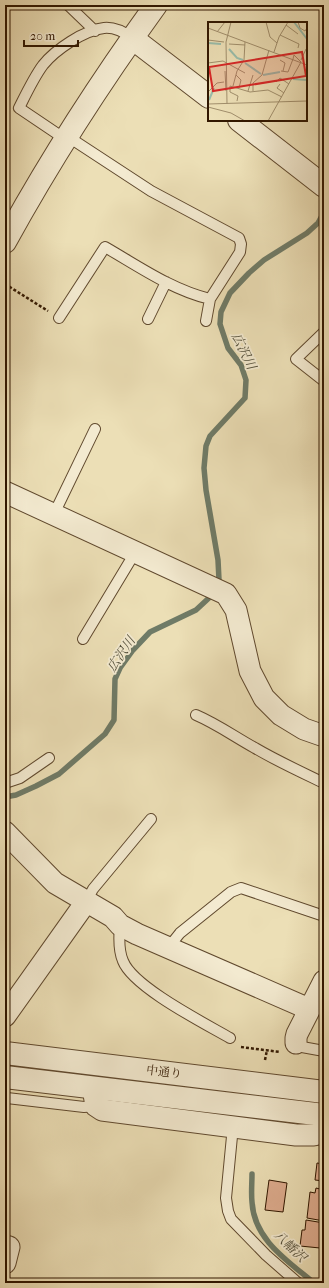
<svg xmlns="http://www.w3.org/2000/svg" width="329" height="1288" font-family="'IM FELL French Canon','Noto Serif JP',serif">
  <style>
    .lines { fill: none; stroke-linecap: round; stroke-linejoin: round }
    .stream { stroke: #6f7b67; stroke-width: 5.5 }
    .building { fill: #ddac8e; stroke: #311700 }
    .service-casing { stroke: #60492e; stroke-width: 12 }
    .minor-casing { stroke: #60492e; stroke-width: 23 }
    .tertiary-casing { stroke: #60492e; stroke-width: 24 }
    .path { stroke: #311700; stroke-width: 2.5; stroke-dasharray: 3 2; stroke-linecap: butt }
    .service { stroke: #f3ead0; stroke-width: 10 }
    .minor { stroke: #f3ead0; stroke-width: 21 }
    .tertiary { stroke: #f3ead0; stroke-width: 22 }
    .labels { text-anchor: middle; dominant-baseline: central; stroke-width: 3.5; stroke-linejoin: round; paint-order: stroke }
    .street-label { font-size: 12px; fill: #311700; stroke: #f3ead0 }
    .water-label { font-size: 13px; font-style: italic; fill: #55513c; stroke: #f3ead0 }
    .inset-river { fill: none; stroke: #99bdab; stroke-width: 2 }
    .inset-road { fill: none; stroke: #a18f6d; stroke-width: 1 }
    .view { fill: #d62828; fill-opacity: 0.15; stroke: #d62828; stroke-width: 2 }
    .inset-edge { fill: none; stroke: #311700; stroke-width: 2 }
  </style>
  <rect width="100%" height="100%" fill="#ecdfb6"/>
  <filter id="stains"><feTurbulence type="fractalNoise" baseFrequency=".005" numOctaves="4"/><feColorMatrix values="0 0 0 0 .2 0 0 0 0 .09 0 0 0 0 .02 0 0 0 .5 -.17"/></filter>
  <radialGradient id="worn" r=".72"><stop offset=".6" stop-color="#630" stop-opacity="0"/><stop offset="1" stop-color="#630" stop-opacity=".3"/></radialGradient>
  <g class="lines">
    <path class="stream" d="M219,580L218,560L206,490L204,468L206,446L210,436L245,398L246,380L241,365L228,348L220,324L221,312L230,293L249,273L264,260L307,233L318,223L324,212
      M5,797L16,795L36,786L59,774L105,734L114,720L115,679L120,668L133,650L150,632L196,610L210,597
      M252,1174C252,1183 251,1193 252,1202C254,1240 288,1261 314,1283"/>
  </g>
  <path class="building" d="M317,1163L324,1164V1181L315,1180Z
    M269,1180L287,1183L283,1212L265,1210Z
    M316,1188L324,1190V1221L307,1218L310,1192L315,1193Z
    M306,1220L324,1223V1236H322L320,1248L300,1246L302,1230H305Z"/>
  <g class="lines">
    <defs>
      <path id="service" d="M68,5L95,31
        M67,136L151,191L239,238L241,244L240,252L210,299L206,321
        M65,139L19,108C26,94 34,77 43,65C55,50 84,30 104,28C114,27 124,32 132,38
        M59,318L105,247C138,266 172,290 210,299
        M148,319L166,282
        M324,332L296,359L324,381
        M54,514L95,429
        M83,639L136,551
        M196,715C217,724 235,737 255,748C277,761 301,772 324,783
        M5,783L20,778L49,758
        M86,902L93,889L151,819
        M120,925C119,936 118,950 123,961C133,987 204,1023 230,1038
        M168,948L180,933L231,892L241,888L324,916
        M296,1043L299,1046L302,1047L324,1051
        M7,1098L84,1107L96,1106
        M233,1126L226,1198L228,1211L231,1219L266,1255L298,1283"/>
      <path id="minor" d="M5,492L226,594L236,610L250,671L264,698L281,715L304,729L324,736
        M5,832L55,883L113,917L120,925L137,934L309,1009
        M5,1016L86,902
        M296,1043V1038L297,1034L324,981
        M93,1088L96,1106L102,1110L296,1135H314L324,1132
        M5,1246L9,1247L5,1263"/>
      <path id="tertiary" d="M132,38L209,97
        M239,120L324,186
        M5,242C50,160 101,81 156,5
        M5,1053L324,1092
        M5,1077L324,1115"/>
    </defs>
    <use href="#service" class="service-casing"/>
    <use href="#minor" class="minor-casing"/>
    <use href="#tertiary" class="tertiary-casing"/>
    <path class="path" d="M5,284L48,311
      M241,1047L280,1052
      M265,1060L267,1050"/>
    <use href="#service" class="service"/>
    <use href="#minor" class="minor"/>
    <use href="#tertiary" class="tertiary"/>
  </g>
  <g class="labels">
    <g class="street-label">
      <text transform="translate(164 1072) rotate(7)">中通り</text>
    </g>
    <g class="water-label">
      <text transform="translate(244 351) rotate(64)">広沢川</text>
      <text transform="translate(121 654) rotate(-56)">広沢川</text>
      <text transform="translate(290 1246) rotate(43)">八幡沢</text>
    </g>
  </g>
  <g transform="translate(208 22)">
    <rect width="99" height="99" fill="#ecdfb6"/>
    <path class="inset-river" d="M86,0L99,17M0,21L13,22M21,27L29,36L35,38M37,41L53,52M55,53L72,50M85,57L99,58M1,78L6,66"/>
    <path class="inset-road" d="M58,0L62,15L69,21M90,0L92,6L97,9L99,6M78,3L90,12M0,6L99,43M9,10L17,0M72,13L91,22L90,26M0,18L16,20M21,22L37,23M66,30L71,15L80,0M72,38L77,41L75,49M93,38L98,27M0,41L15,39L37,51M17,49L18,69M73,49L80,50L85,37M28,53L33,58L31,66M68,60L72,56L81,62M72,62L69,66L76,71M25,64L29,49L36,38L37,20M40,69L45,53M45,69V61L54,53L61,28M0,70L9,61L16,60M29,79L30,74L22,70V64L42,70L60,68L74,75M0,82L99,79M19,82L18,20L23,0M0,85L23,91L37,99M60,99L93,40L86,33L85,37"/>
    <path class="view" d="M94,30L98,54L5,69L1,45Z"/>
    <rect width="99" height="99" class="inset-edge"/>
  </g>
  <rect width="329" height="1288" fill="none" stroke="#ecdfb6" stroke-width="20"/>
  <rect x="6" y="6" width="317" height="1276" fill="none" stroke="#311700" stroke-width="2"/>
  <rect x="10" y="10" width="309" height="1268" fill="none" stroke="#311700"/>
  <path d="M24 40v6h54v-6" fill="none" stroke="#311700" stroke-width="2"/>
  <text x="30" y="40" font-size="12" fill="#311700" stroke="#f3ead0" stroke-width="3" paint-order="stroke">20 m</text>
  <rect width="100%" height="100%" filter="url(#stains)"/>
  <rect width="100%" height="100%" fill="url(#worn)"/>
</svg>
